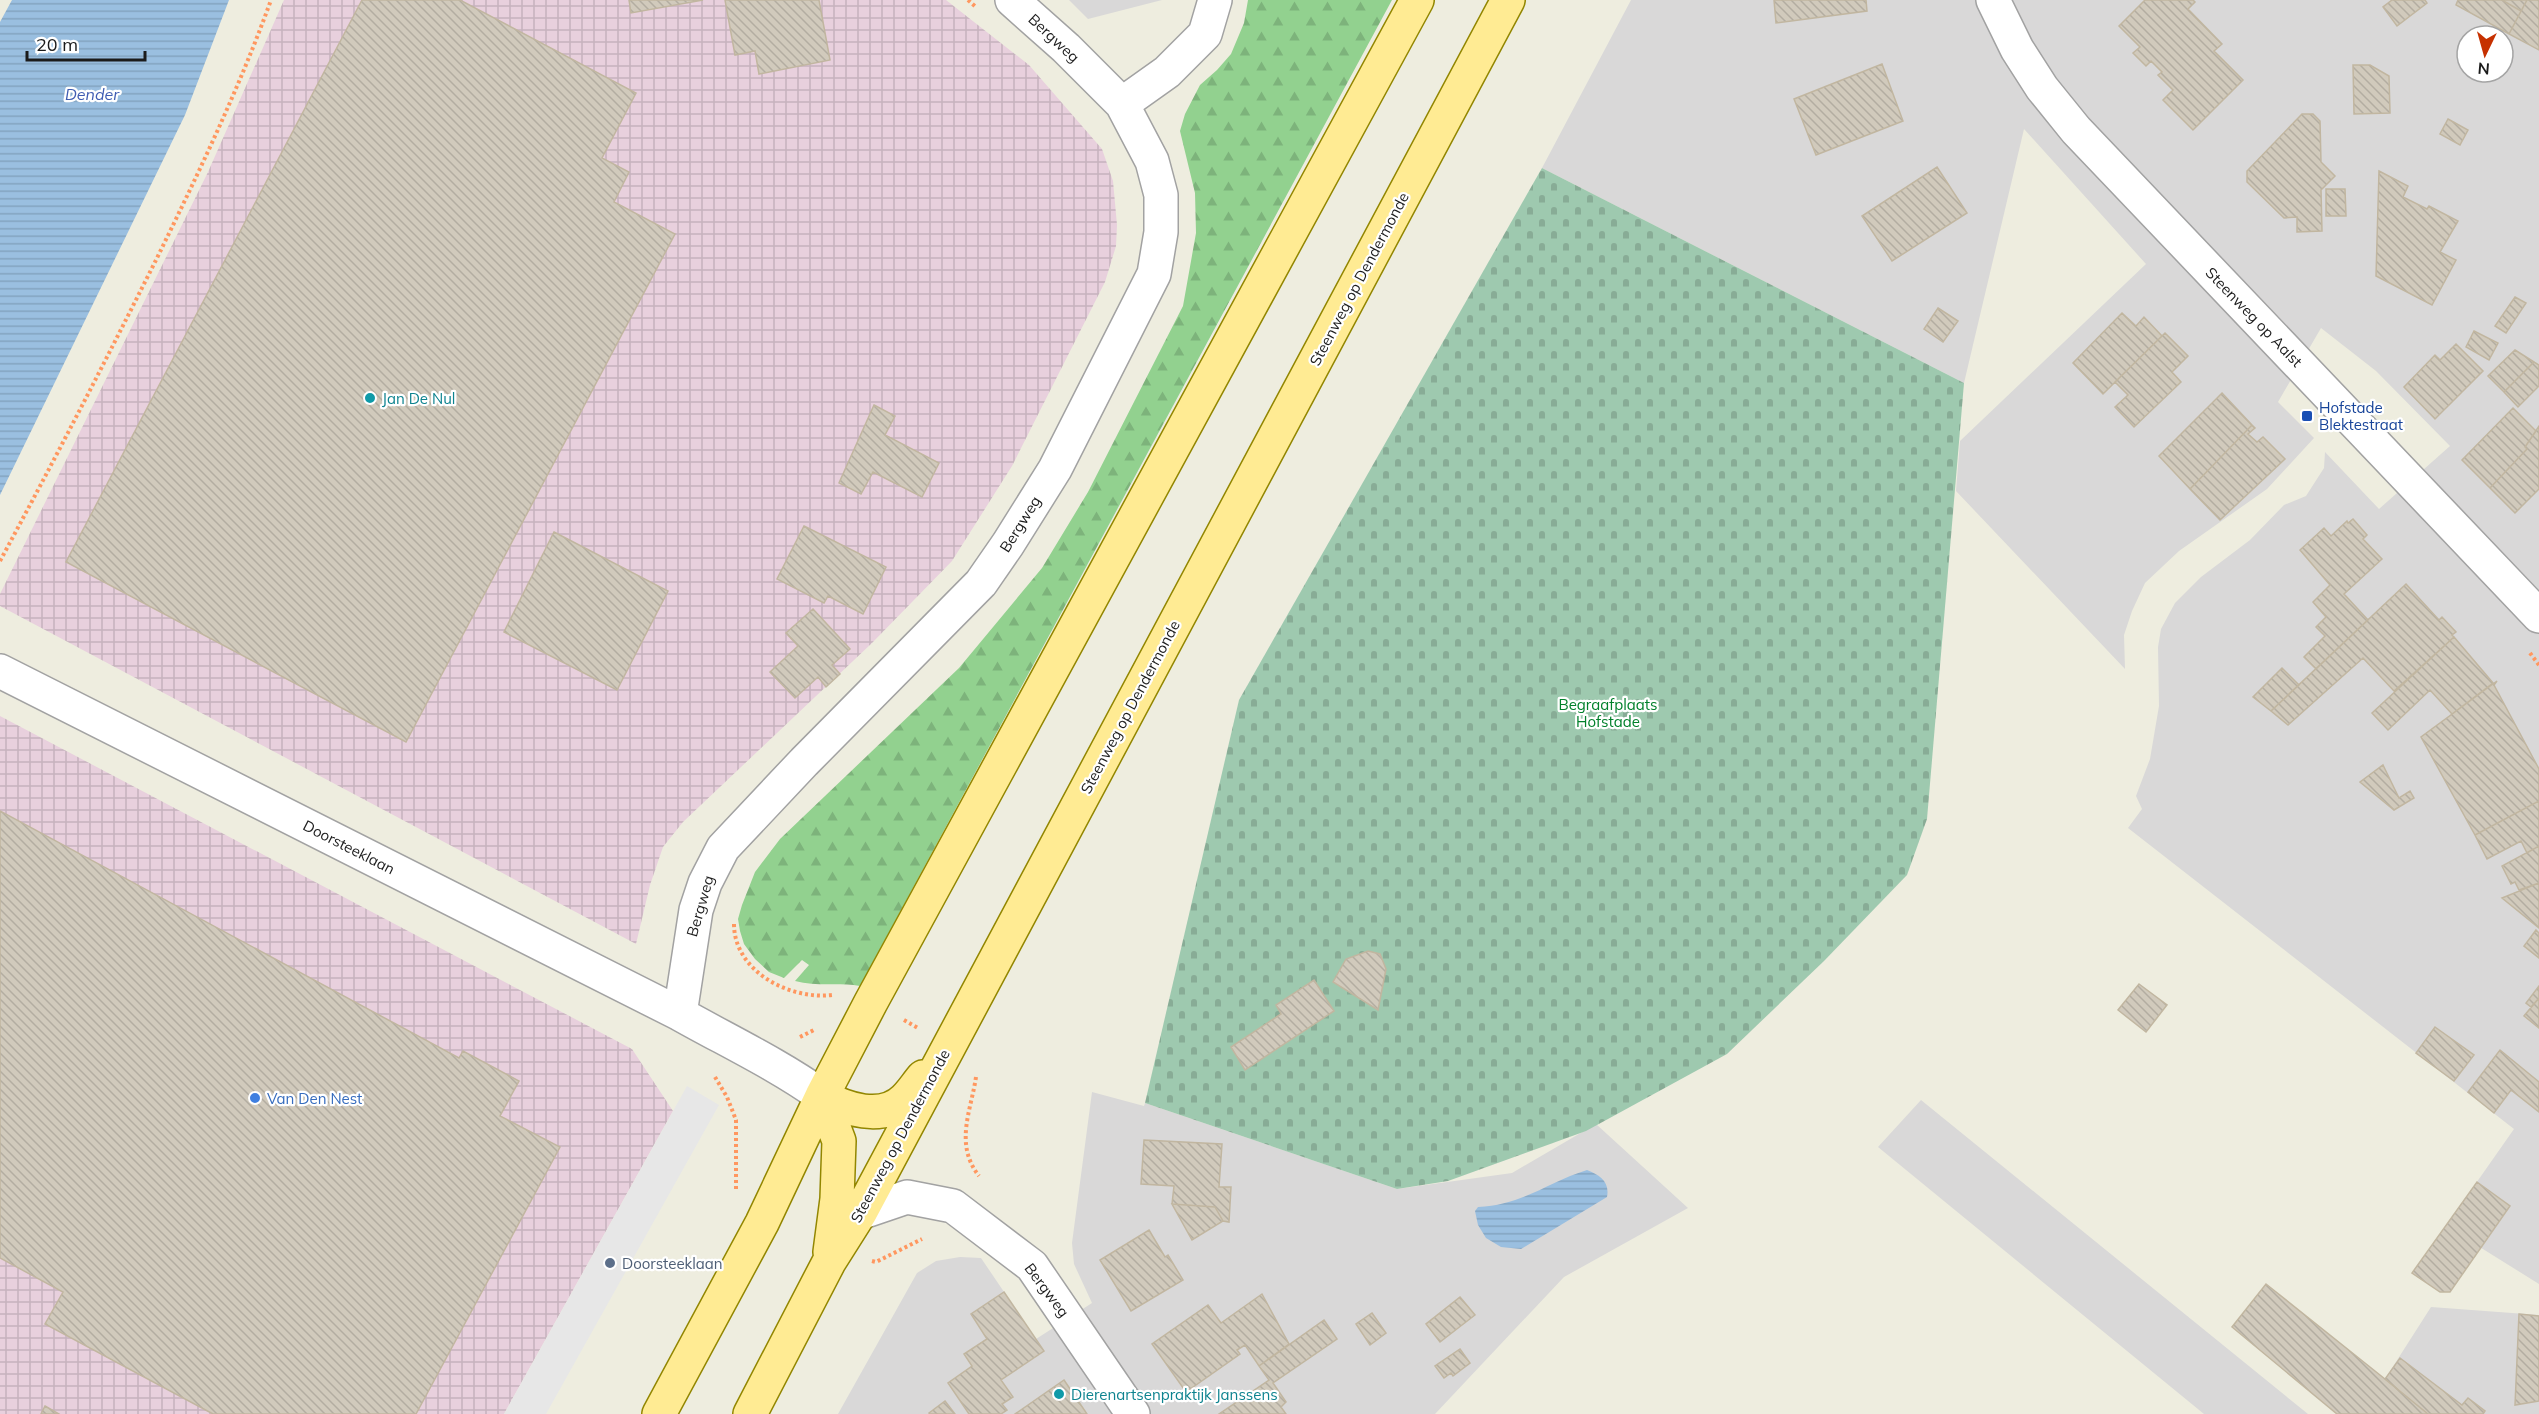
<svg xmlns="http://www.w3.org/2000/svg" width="2539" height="1414" font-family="Mulish,sans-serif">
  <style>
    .residential { fill: #d9d8d8; fill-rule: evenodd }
    .industrial { fill: url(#industrial-grid) }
    .forest { fill: url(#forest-firs) }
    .cemetery { fill: url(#cemetery-stones) }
    .parking { fill: #e7e7e7 }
    .water { fill: url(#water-rules) }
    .building { fill: url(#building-back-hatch); stroke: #c1b6a0; stroke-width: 1.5 }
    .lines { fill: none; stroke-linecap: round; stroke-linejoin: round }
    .minor-casing { stroke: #a2a2a2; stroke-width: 36 }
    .major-casing { stroke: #928600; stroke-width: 36 }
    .path { stroke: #ff975f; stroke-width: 4; stroke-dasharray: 3 3; stroke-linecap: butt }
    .minor { stroke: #fff; stroke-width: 33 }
    .major { stroke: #ffeb93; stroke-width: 33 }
    .culture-dot { fill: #0f9aa8; stroke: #fff; stroke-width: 2 }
    .transit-dot { fill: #1a4fb4; stroke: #fff; stroke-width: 2 }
    .shop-dot { fill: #3f7fe0; stroke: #fff; stroke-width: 2 }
    .service-dot { fill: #5c6f8a; stroke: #fff; stroke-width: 2 }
    .labels { text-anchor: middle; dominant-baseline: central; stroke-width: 4.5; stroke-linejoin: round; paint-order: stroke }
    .street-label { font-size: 15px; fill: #1b1b1b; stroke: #fff }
    .culture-label { font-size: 15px; fill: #0d838f; stroke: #fff; text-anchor: start }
    .transit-label { font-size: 15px; fill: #164399; stroke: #fff; text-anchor: start }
    .park-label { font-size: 15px; fill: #01802b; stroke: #fff }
    .shop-label { font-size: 15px; fill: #366cbe; stroke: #fff; text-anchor: start }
    .service-label { font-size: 15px; fill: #4e5e75; stroke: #fff; text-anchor: start }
    .water-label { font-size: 16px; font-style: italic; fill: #3f5cb2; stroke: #fff }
  </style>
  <defs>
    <pattern id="industrial-grid" width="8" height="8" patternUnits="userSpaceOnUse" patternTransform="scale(1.5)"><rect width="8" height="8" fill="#e8d0dd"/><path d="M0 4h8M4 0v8" fill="none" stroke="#c6b2bd"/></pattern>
    <pattern id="forest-firs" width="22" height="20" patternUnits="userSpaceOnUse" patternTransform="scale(1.5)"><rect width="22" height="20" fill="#92d18f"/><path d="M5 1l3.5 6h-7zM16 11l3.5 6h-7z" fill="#7db37b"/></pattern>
    <pattern id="cemetery-stones" width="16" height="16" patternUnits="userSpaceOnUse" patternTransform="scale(1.5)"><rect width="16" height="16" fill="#9ec9af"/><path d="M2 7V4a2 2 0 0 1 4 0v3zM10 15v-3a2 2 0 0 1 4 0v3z" fill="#88ac96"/></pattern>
    <pattern id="water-rules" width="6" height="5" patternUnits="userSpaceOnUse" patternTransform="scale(1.5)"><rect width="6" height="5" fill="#9abfe0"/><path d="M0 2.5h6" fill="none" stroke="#84a4c0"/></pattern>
    <pattern id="building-back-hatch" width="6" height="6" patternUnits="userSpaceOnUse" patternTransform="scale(1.5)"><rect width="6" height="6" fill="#d1cabc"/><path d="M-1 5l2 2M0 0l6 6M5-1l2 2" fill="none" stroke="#b3ada1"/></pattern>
  </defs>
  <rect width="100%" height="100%" fill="#eeeddf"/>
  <path class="residential" d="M1069,0H1162L1088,19Z
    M1631,0H2539V1284L2446,1226L2514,1129L2128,828L2142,809L2136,796L2150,759L2159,706L2158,647L2161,629L2175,603L2201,577L2250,540L2284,505L2306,496L2324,468L2325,452L2379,509L2450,446L2376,371L2321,328L2278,402L2314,438L2267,489L2179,551L2145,583L2132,611L2124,635L2125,669L1956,491L1960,441L2146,264L2024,129L1964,383L1542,168ZM2467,36H2503V72H2467Z
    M1092,1092L1144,1106L1145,1103L1397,1189L1512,1173L1596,1124L1688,1208L1564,1277L1435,1414H838L917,1273L936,1261L960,1257L981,1258L1036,1339L1092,1303L1074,1264L1072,1243Z
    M1921,1100L2308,1414H2204L1878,1147Z
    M2431,1307L2539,1315V1414H2428L2385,1379Z"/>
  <path class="industrial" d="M284,0H946L1029,65L1102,149L1113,181L1117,225L1116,246L1105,282L1012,466L952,561L872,643L683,822L663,847L650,885L636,944L0,606V594L208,172Z
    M0,716L632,1049L673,1111L504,1414H0Z"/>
  <path class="forest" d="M1248,0H1392L860,986C838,982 817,987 795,981L809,965L802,960L784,978L769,972L755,959L744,944L740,931L738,919L742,905L755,872L780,839L959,668L1042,568L1088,492L1183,306L1196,233L1195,193L1180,131L1185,114L1200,85L1217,70L1231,54L1244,23Z"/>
  <path class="cemetery" d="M1542,168L1964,383L1927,819L1907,875L1824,961L1727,1054L1586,1131L1448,1181L1397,1189L1145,1103L1239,700Z"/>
  <path class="parking" d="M687,1086L719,1105L546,1414H504Z"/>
  <path class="water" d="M12,0H229L185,115L0,495V22Z
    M1587,1170C1600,1175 1610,1182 1607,1197L1521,1249L1501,1247L1486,1238L1478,1225L1475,1211L1478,1207C1523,1205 1548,1182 1587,1170Z"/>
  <path class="building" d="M362,0H460L636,93L602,158L629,172L614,202L675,234L406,742L66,562Z
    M629,0H703L631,13Z
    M725,0H819L830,60L759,74L755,51L735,55Z
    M1774,0H1866L1867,11L1776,23Z
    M2145,0H2193L2195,2L2188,9L2222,44L2214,51L2243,80L2193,130L2163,100L2173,90L2158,75L2162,72L2151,61L2146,66L2133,53L2140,47L2119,26Z
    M2392,0H2425L2427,3L2397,26L2383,7Z
    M2458,0H2502L2521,11L2509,34L2456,5Z
    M2502,0H2527L2521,11Z
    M2527,0H2539V50L2509,34Z
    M1882,64L1903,121L1816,155L1794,99Z
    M2353,65H2370L2389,76L2390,113L2354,114Z
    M2302,114H2313L2320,121L2321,162L2335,176L2321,190L2322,231L2297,232V217L2284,218L2247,182V171Z
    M2448,119L2468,130L2460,145L2440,134Z
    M1937,167L1967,213L1892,261L1862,216Z
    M2379,171L2408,186L2403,197L2427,209L2429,206L2458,221L2440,252L2456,260L2432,305L2376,276Z
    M2326,189H2345L2346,216H2326Z
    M2515,297L2526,303L2506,333L2495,326Z
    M1938,308L1958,321L1943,342L1924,329Z
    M2122,313L2136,326L2144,317L2162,336L2103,394L2073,363Z
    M2474,331L2498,343L2489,360L2466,347Z
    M2165,333L2188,356L2172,372L2181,382L2134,427L2115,407L2128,395L2115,382Z
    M2456,344L2483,371L2435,419L2404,387L2435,355L2440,360Z
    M2515,350L2534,362L2504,392L2488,376Z
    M2534,362L2539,365V386L2518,407L2504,392Z
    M2222,393L2252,425L2190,489L2159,456Z
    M874,405L895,416L885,435L939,463L922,497L873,472L861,494L839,483Z
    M2513,408L2536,431L2525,447L2527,449L2490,488L2462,460Z
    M2252,425L2255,428L2248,434L2257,442L2263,437L2285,459L2220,520L2190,489Z
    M2539,426V489L2515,513L2490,488L2527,449L2525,447Z
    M2353,519L2367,535L2363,539L2382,559L2344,594L2368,620L2316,669L2304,657L2325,636L2316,627L2326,617L2313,602L2330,585L2300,550L2324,528L2331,536L2347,521L2348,523Z
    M804,526L886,567L863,614L828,596L824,603L777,579Z
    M554,532L668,591L617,690L504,632Z
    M2406,584L2439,620L2442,617L2456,632L2452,635L2454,637L2394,691L2363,658L2288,725L2271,711Z
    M813,609L850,649L832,665L840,674L826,687L818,677L795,698L770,672L798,646L786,633Z
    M2454,637L2493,683L2452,714L2430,690L2388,730L2372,713Z
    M2282,668L2299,685L2271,711L2253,697Z
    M2497,681L2494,685L2539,769V801L2475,835L2421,737Z
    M2383,765L2399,798L2410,791L2414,798L2394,810L2360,782Z
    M2539,801V846L2527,853L2521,841L2487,859L2475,835Z
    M0,811L459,1058L463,1051L519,1081L500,1116L560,1147L416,1414H213L45,1324L63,1292L0,1258Z
    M2539,846V883L2519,890L2515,882L2511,884L2502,866Z
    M2539,883V928L2502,898Z
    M2536,930L2539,933V958L2524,946Z
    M1368,951L1380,954L1386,969L1378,1010L1333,982L1346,959Z
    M1314,980L1334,1011L1245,1070L1231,1047L1281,1014L1276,1005Z
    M2139,984L2167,1005L2146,1032L2118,1010Z
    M2539,986V998L2531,1007L2526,1003Z
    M2539,998V1028L2524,1016Z
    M2435,1027L2474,1055L2454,1081L2416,1053Z
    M2500,1050L2539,1082V1112L2511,1090L2494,1113L2468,1092Z
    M1144,1140L1222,1144L1219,1187H1231L1229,1222L1223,1221L1215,1207L1172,1204L1174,1186L1141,1184Z
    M2477,1182L2510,1206L2450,1292H2440L2412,1273Z
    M1172,1204L1215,1207L1223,1221L1192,1240Z
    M1149,1230L1165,1257L1168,1255L1183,1280L1131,1311L1100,1260Z
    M2266,1284L2385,1379L2428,1414H2337L2232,1327Z
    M1004,1292L1044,1351L1001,1380L1013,1397L1002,1404L1007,1410L1001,1414H969L948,1383L972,1366L964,1354L987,1339L971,1314Z
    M1262,1294L1289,1344L1259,1366L1245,1345L1237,1350L1240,1354L1186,1392L1152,1344L1208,1305L1221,1323Z
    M1460,1297L1475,1315L1440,1342L1426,1324Z
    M1372,1313L1386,1333L1370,1345L1356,1324Z
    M2519,1314L2539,1316V1401L2515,1405Z
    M1324,1320L1337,1339L1273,1383L1286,1402L1281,1407L1286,1414H1219L1269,1380L1259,1366Z
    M1460,1349L1470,1363L1453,1376L1451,1373L1444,1378L1435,1366Z
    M2400,1358L2462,1405L2468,1398L2485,1411L2483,1414H2428L2385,1379Z
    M1064,1380L1087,1414H1015Z
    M945,1401L955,1414H930L929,1413Z
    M45,1406L59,1414H41Z"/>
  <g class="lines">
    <defs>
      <path id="minor" d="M1993,0L2017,49L2042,88L2076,130L2539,616
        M1122,104L1167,72L1205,34L1215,0
        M0,671L680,1014C728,1041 777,1064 822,1096
        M680,1014L696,910L705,883L723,848L804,762L981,583L1008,544L1055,469L1154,274L1161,232V195L1152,161L1122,104L1066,48L1012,0
        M860,1213L907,1197L953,1206L1032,1266L1133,1414"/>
      <path id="major" d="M822,1096L839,1141L837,1199L830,1252
        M822,1096C845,1109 882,1122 905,1099C912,1092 917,1084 923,1077
        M659,1414L762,1223L822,1096L871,1002L1417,0
        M750,1414L829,1262L860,1213L1508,0"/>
    </defs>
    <use href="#minor" class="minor-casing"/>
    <use href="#major" class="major-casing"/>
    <path class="path" d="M968,0L976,7
      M0,561C54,461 106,360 157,258C198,174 239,89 271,0
      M2530,653L2539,665
      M734,924C734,971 789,1000 832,995
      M904,1020L918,1028
      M800,1037L814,1030
      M715,1077L727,1097L736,1120V1190
      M976,1077C971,1111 954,1144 979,1176
      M872,1261L876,1262L922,1239"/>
    <use href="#minor" class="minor"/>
    <use href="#major" class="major"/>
  </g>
  <g class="culture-dot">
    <circle cx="370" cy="398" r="6"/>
    <circle cx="1059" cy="1394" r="6"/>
  </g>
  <rect class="transit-dot" x="2301" y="410" width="12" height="12" rx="3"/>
  <circle class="shop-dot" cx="255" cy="1098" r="6"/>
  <circle class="service-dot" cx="610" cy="1263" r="6"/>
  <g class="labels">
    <g class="street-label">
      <text transform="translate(1054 38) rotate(43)">Bergweg</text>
      <text transform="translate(1359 279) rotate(-62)">Steenweg op Dendermonde</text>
      <text transform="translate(2254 317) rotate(46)">Steenweg op Aalst</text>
      <text transform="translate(1020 524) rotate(-58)">Bergweg</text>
      <text transform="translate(1130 707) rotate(-62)">Steenweg op Dendermonde</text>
      <text transform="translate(349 847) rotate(27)">Doorsteeklaan</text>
      <text transform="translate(700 906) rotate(-74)">Bergweg</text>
      <text transform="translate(900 1136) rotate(-62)">Steenweg op Dendermonde</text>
      <text transform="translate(1047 1290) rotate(53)">Bergweg</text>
    </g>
    <g class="culture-label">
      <text x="382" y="398">Jan De Nul</text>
      <text x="1071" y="1394">Dierenartsenpraktijk Janssens</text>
    </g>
    <g class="transit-label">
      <text x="2319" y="407">Hofstade<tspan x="2319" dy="17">Blektestraat</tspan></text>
    </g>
    <g class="park-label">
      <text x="1608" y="704">Begraafplaats<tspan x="1608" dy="17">Hofstade</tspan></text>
    </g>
    <g class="shop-label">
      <text x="267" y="1098">Van Den Nest</text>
    </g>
    <g class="service-label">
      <text x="622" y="1263">Doorsteeklaan</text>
    </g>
    <g class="water-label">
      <text x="92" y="94">Dender</text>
    </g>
  </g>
  <g transform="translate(2485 54) rotate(185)"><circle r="28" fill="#ffffff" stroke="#a4a4a4" stroke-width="1.5"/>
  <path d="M0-4.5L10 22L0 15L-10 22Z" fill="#c63100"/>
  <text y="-9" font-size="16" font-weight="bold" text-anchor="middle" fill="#1b1b1b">N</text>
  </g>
  <path d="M27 51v9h118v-9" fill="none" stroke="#1b1b1b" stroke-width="3"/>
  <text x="36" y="51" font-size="18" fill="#1b1b1b" stroke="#ffffff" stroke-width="4.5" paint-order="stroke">20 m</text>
</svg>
